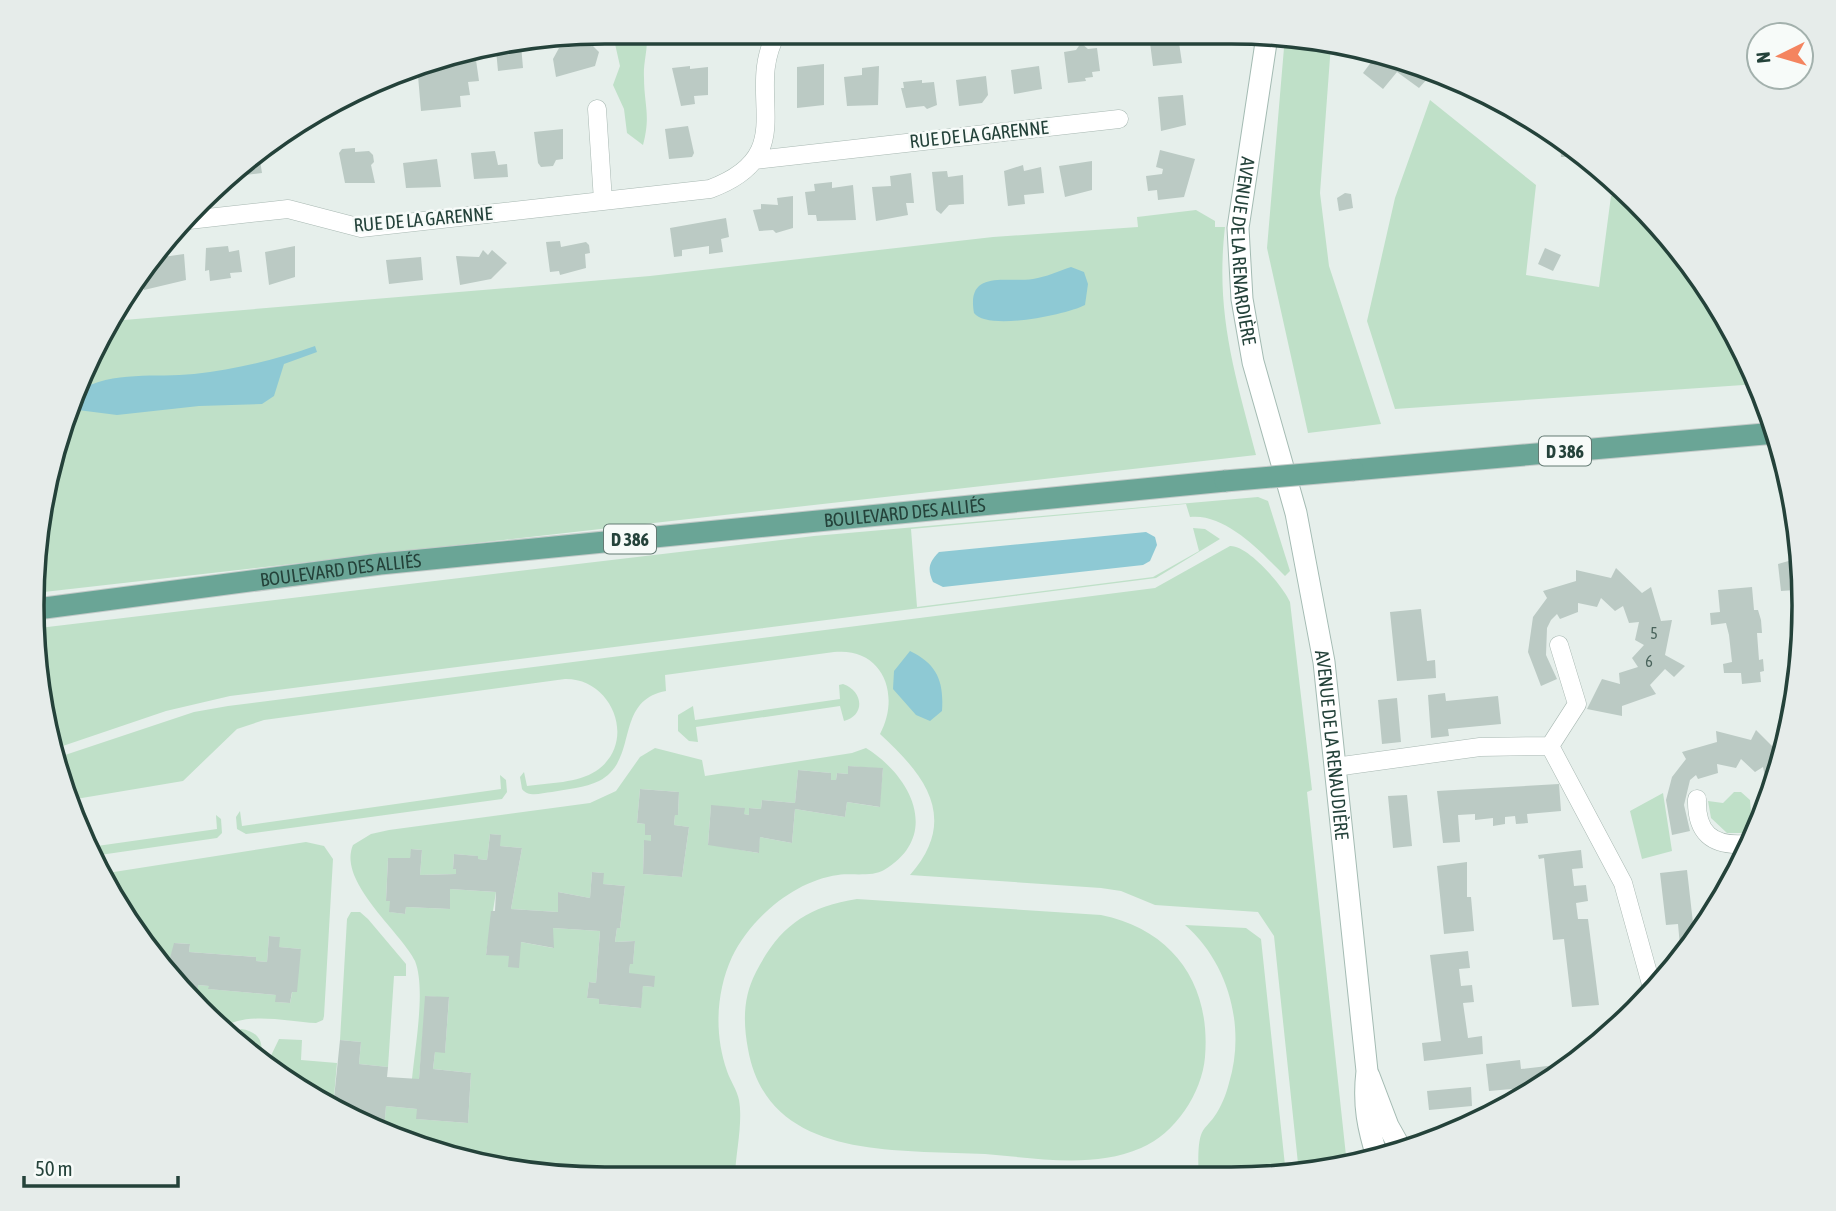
<svg xmlns="http://www.w3.org/2000/svg" width="1836" height="1211" font-family="'Asap Condensed',sans-serif">
  <style>
    .green { fill: #bfe0c8; fill-rule: evenodd }
    .water { fill: #8ec9d4 }
    .building { fill: #bbcac4 }
    .lines { fill: none; stroke-linecap: round; stroke-linejoin: round }
    .street-casing { stroke: #a8b8b2; stroke-width: 19 }
    .secondary-casing { stroke: #a4bbb3; stroke-width: 23 }
    .primary-casing { stroke: #c2cac8; stroke-width: 23 }
    .street { stroke: #fff; stroke-width: 18 }
    .secondary { stroke: #fff; stroke-width: 21 }
    .primary { stroke: #6aa596; stroke-width: 21 }
    .primary-bridge-casing { stroke: #c2cac8; stroke-width: 23; stroke-linecap: butt }
    .primary-bridge { stroke: #6aa596; stroke-width: 21 }
    .labels { text-anchor: middle; dominant-baseline: central; stroke-width: 5; stroke-linejoin: round; paint-order: stroke }
    .number-label { font-size: 16px; fill: #4a645c }
    .shield { fill: #f7fbf9; stroke: #637a73; stroke-width: 2 }
    .shield-label { font-size: 18px; font-weight: bold; fill: #24423a }
    .street-label { font-size: 19px; fill: #24423a; stroke: #f7fbf9 }
    .rim { fill: none; stroke: #24423a; stroke-width: 3.5 }
  </style>
  <rect width="100%" height="100%" fill="#e6efeb"/>
  <path class="green" d="M606,32H646C649,48 643,61 644,77C644,105 651,115 643,145L627,133L624,109L613,85L620,66L613,35L586,47L574,39L560,44L551,40Z
    M1285,36H1306L1331,44L1320,193L1329,266L1381,424L1308,433L1267,248Z
    M1430,100L1536,185L1526,275L1599,287L1611,196L1629,195L1686,256L1745,352L1758,384L1395,409L1367,321L1395,198Z
    M1196,210L1215,221V227H1225C1215,313 1235,374 1256,455L35,593L33,568L75,386L112,321L650,276L993,237L1138,227L1137,217Z
    M1258,497L1268,501L1290,571L1285,576C1262,553 1226,513 1190,517L1186,504L911,529L917,607L1153,577L1199,551L1193,528L1205,529L1220,539L1156,578L230,696L166,711L51,750L39,628L814,536Z
    M1230,546C1248,545 1283,586 1290,602L1312,790L1307,792L1347,1165L1299,1173L1274,936L1258,912L1155,905L1121,891L1101,888L910,875C959,819 926,776 880,734C901,695 883,647 834,652L665,675L666,691C613,701 640,760 599,781C585,788 567,789 552,792C541,793 529,798 522,789L520,777L524,772L527,786C549,783 578,783 596,771C638,743 613,678 565,679L264,720L237,729L183,781L70,800L53,759L194,712L228,706L1155,588Z
    M843,684C863,691 866,715 844,721L840,706L696,727L698,742L689,741L678,731V715L693,706L695,720L840,699L839,685Z
    M655,748L702,760L705,776L852,753L866,748C911,776 942,835 884,870C873,877 852,873 838,875C794,881 751,918 732,957C716,992 714,1034 727,1071C730,1080 737,1090 739,1100C743,1122 736,1152 735,1174L746,1176L530,1175L384,1130L386,1106L417,1109V1119L468,1123L471,1073L433,1069L435,1052H445L449,998L426,996L419,1079H412C415,1047 426,988 415,961C401,932 337,882 353,845L371,834L389,830L590,803L616,791L640,757ZM849,766L883,769L879,807L847,802L845,817L795,809L792,843L760,837L758,853L708,844L711,806L744,808V814L749,815L750,808L761,809L762,800L795,803L798,770L831,773V780H836L837,773L848,774ZM640,789L679,792L678,815H675L674,825L689,827L682,877L643,874L644,841H651V835H645V824L637,823ZM490,834L500,835V846L522,848L511,909L558,912V892L590,898L592,872L603,873V884L625,886L620,928H617L615,942L635,941L633,963L630,964L629,973L653,987L643,986L640,1008L599,1004V999L587,998L589,982L596,983L600,931L553,928V948L521,942L509,967V956L486,954L496,892L450,889V909L406,907L405,914L390,912V901L386,900L388,858H410L412,849L422,850L420,875L456,874V869L453,868L454,854L477,856L478,859L487,860Z
    M500,775L506,780L507,792L502,799L246,834L237,829L236,817L240,811L242,826L501,789Z
    M1734,792H1741L1750,800L1753,833H1727L1711,818L1708,801L1723,803Z
    M1663,793L1672,851L1642,859L1630,811Z
    M216,815L221,819L222,833L217,838L93,856L90,847L217,829Z
    M306,842L324,846L333,859L324,1016L323,1020L316,1023C287,1022 243,1010 221,1030L197,1000L198,985L209,986V989L276,995V1002L290,1003L301,949L279,947V937L269,936L267,962L256,961V957L189,952L190,944L175,943L168,965L133,923L134,917H128L109,893L101,874Z
    M857,899L1101,915C1174,930 1211,985 1205,1057C1202,1093 1175,1134 1141,1148C1092,1169 1037,1158 985,1154C898,1149 768,1162 748,1049C743,1022 743,997 756,972C779,927 806,907 857,899Z
    M351,912H360L368,919L406,964V976H394L388,1067L359,1064L361,1042L340,1040L347,919Z
    M1185,925L1246,928L1261,939L1286,1175L1268,1178H1198C1199,1165 1197,1147 1201,1135C1203,1128 1210,1123 1214,1117C1221,1107 1226,1095 1229,1083C1246,1028 1229,963 1185,925Z
    M241,1029C258,1031 266,1043 259,1058L228,1038Z
    M279,1039L302,1040L301,1060L337,1063L333,1108L267,1064Z"/>
  <path class="water" d="M1071,267L1084,272L1088,284L1085,305C1066,315 987,331 974,313C966,269 1006,283 1033,279C1046,277 1059,271 1071,267Z
    M315,346L317,352L284,364L274,396L262,404L199,406L117,415L70,409C71,402 72,395 78,391C113,370 156,378 194,374C237,369 275,360 315,346Z
    M1146,532L1155,537L1157,545L1150,561L1143,565L943,587L933,582C927,569 929,562 939,552Z
    M910,651C937,664 944,681 942,711L930,721L916,715L893,689L894,671Z"/>
  <path class="building" d="M1149,35L1178,36L1182,63L1153,66Z
    M1081,43L1088,49L1097,48L1100,71L1092,72L1093,77L1085,78L1086,81L1068,83L1064,52L1076,50Z
    M521,45L523,68L498,71L496,50Z
    M592,45L599,52L595,66L556,77L553,59L559,48Z
    M475,53L479,81L468,82L470,95L460,96L461,107L421,111L417,64Z
    M1375,57L1427,73L1428,78L1419,88L1397,72L1383,89L1363,73Z
    M824,64V105L797,108V67Z
    M690,66V69L708,67V95L694,96L695,104L681,106L672,68Z
    M879,66L878,105L847,106L844,77L862,75V68Z
    M1039,66L1042,89L1014,94L1011,70Z
    M986,76L988,95L982,103L959,106L956,80Z
    M922,80V83L934,82L937,105L927,109L924,106L906,108L901,88H904L903,82Z
    M1183,95L1186,125L1161,131L1158,97Z
    M688,126L694,153L692,157L669,159L665,129Z
    M563,129V159L556,160L553,166L541,167L538,163L534,132Z
    M1560,141L1583,157H1561Z
    M355,148V152L369,151L373,155L374,162L371,165L375,183H345L339,153L342,149Z
    M1160,150L1195,159L1184,197L1158,200L1157,190L1148,191L1146,176L1162,174L1163,169L1156,167Z
    M495,151L498,165L507,164L508,177L474,179L471,153Z
    M259,154L262,173L236,176V175Z
    M1584,158L1594,164L1604,171L1587,173Z
    M437,159L441,187L406,188L403,163Z
    M1092,161V190L1065,197L1059,166Z
    M1023,165L1024,171L1041,167L1044,193L1024,195L1025,204L1008,206L1004,171Z
    M947,171L948,177L963,175L964,204L949,205L941,214L936,210L932,172Z
    M911,173L914,203H906L908,215L876,221L872,187L891,186L890,176Z
    M832,182V188L853,185L856,220L817,221L816,215H808L805,192L815,191L814,184Z
    M1345,193L1351,194L1353,208L1339,211L1337,198Z
    M793,196V228L776,233L773,230L759,231L753,210L761,209V204L778,205L777,198Z
    M726,218L729,237L721,239L723,252L709,254V246L682,250V256L674,257L670,228Z
    M560,241L561,247L586,242L589,245L590,253L585,254L586,268L560,275L559,271L550,272L546,242Z
    M228,246L229,252L239,250L242,272L230,273L231,278L210,281L209,270L205,271L206,248Z
    M295,246V277L269,285L265,252Z
    M1545,248L1561,255L1553,271L1538,264Z
    M483,250L488,255L492,250L507,263L491,279L460,285L456,256L479,257Z
    M162,254L163,257L184,254L186,280L144,290L142,271L151,255Z
    M421,257L423,280L389,284L386,260Z
    M1792,560H1802V595L1796,596L1795,590L1781,591L1778,564Z
    M1616,568L1642,593L1651,587L1661,621L1672,620L1665,655L1685,666L1674,677L1665,669L1650,685L1656,694L1622,706V716L1587,709L1602,679L1620,684L1619,673L1638,667L1632,658L1644,645L1635,640L1639,622L1629,623L1623,606L1615,611L1601,598L1597,607L1578,603V612L1560,619L1557,614L1551,620L1547,628L1546,655L1557,679L1541,686L1528,652L1533,617L1547,598L1543,591L1576,581V570L1611,578Z
    M1752,587L1754,610H1758L1761,620L1762,633H1757L1759,660L1763,659L1764,671L1760,672L1761,682L1742,684L1741,673H1724L1723,664L1732,662L1729,635L1726,623L1711,625L1710,613L1720,612L1718,590Z
    M1421,609L1427,661L1435,660L1436,678L1397,681L1390,612Z
    M1445,693L1446,701L1498,696L1501,724L1448,729L1449,736L1431,738L1428,695Z
    M1397,698L1401,742L1382,744L1378,700Z
    M1756,730L1782,756L1775,785L1767,786L1763,767L1755,772L1741,759L1736,768L1717,764L1718,773L1698,779L1696,775L1690,780L1684,805L1690,831L1672,835L1666,800L1672,777L1686,759L1682,752L1717,742L1716,731L1751,740Z
    M848,766L883,768L880,807L847,802L845,817L795,809L792,843L760,837L759,853L708,845L711,805L745,808L744,814L749,815V808L761,809L762,800L795,803L798,770L831,773V780H836L837,773L848,774Z
    M1559,784L1561,811L1527,814L1528,823L1516,824L1515,816L1505,817V824L1493,826V818L1475,820V814L1458,815L1460,842L1443,843L1437,791Z
    M640,789L679,792L678,815H675L674,825L689,827L682,877L643,874L644,840L651,841V835H645V824L637,823Z
    M1407,795L1412,846L1393,848L1388,796Z
    M490,834L501,835L500,846L522,848L511,909L558,912V892L590,898L592,872L604,873L603,884L625,886L620,928H617L615,942L635,941L633,964H630L629,973L655,976L654,987L643,986L641,1008L599,1004V999L587,998L589,982L596,983L600,931L553,928L554,948L521,942L519,968L508,967L509,956L486,955L491,911H495L496,892L450,889V909L406,907L405,914L389,912L390,901H386L388,858H410L411,849L422,850L420,875L456,874V869H453L454,854L478,856V859L487,860Z
    M1581,850L1583,868L1572,869L1574,886L1586,885L1588,901L1576,903L1578,919H1588L1599,1005L1572,1007L1564,939L1553,940L1544,858L1539,859L1538,855Z
    M1467,862V897H1471L1474,931L1444,934L1437,866Z
    M1687,870L1693,923L1705,922V924L1681,957L1678,924L1666,925L1660,873Z
    M269,936L280,937L279,947L301,949L297,992H292L290,1003L275,1002L276,995L208,989L209,986L198,985L197,1000L168,965L174,943L190,944L189,952L256,957V961L267,962Z
    M1468,951L1470,968L1459,969L1461,986L1472,985L1474,1002L1463,1003L1468,1038L1482,1036L1483,1054L1424,1061L1422,1043L1441,1041L1430,955Z
    M425,996L449,997L445,1053L435,1052L433,1069L471,1073L468,1123L416,1119L417,1109L386,1106L384,1130L352,1120L333,1108L340,1040L361,1042L359,1064L388,1067L387,1077L419,1079Z
    M1589,1052L1524,1095L1523,1088L1489,1091L1486,1064L1520,1060L1521,1069L1573,1063L1572,1054Z
    M1471,1087L1472,1106L1429,1110L1427,1091Z"/>
  <g class="lines">
    <defs>
      <path id="street" d="M597,109L603,201
        M755,160L1119,119
        M189,220L288,209L361,228L710,189C804,154 742,94 777,33
        M1550,746L1577,704L1559,645
        M1335,767L1480,747L1550,746L1623,883L1651,984L1650,996
        M1697,799C1696,833 1712,846 1744,844L1746,852"/>
      <g id="secondary">
        <path id="s1" d="M1267,36L1238,228L1242,299L1253,362L1296,513L1324,662L1367,1071C1363,1105 1368,1128 1378,1160"/>
        <path d="M1369,1076L1388,1126L1402,1151"/>
      </g>
      <g id="primary">
        <path d="M1353,470L1776,433"/>
        <path id="s2" d="M37,609L380,564L1225,481"/>
      </g>
    </defs>
    <use href="#street" class="street-casing"/>
    <use href="#secondary" class="secondary-casing"/>
    <use href="#primary" class="primary-casing"/>
    <use href="#street" class="street"/>
    <use href="#secondary" class="secondary"/>
    <use href="#primary" class="primary"/>
    <defs>
      <path id="primary-bridge" d="M1225,481L1353,470"/>
    </defs>
    <use href="#primary-bridge" class="primary-bridge-casing"/>
    <use href="#primary-bridge" class="primary-bridge"/>
  </g>
  <g class="labels">
    <g class="number-label">
      <text x="1654" y="633">5</text>
      <text x="1649" y="661">6</text>
    </g>
    <g class="shield">
      <rect x="1539" y="436.5" width="52" height="29" rx="5"/>
      <rect x="604" y="524.5" width="52" height="29" rx="5"/>
    </g>
    <g class="shield-label">
      <text x="1565" y="451">D 386</text>
      <text x="630" y="539">D 386</text>
    </g>
    <g class="street-label">
      <text transform="translate(979 134) rotate(-6)">RUE DE LA GARENNE</text>
      <text transform="translate(423 219) rotate(-5)">RUE DE LA GARENNE</text>
      <text stroke="none"><textPath href="#s1" startOffset="217">AVENUE DE LA RENARDIÈRE</textPath></text>
      <text stroke="none"><textPath href="#s2" startOffset="873">BOULEVARD DES ALLIÉS</textPath></text>
      <text stroke="none"><textPath href="#s2" startOffset="306">BOULEVARD DES ALLIÉS</textPath></text>
      <text stroke="none"><textPath href="#s1" startOffset="721">AVENUE DE LA RENAUDIÈRE</textPath></text>
    </g>
  </g>
  <path d="M0 0H1836V1211H0ZM605 44H1231A561 561 0 0 1 1792 605V606A561 561 0 0 1 1231 1167H605A561 561 0 0 1 44 606V605A561 561 0 0 1 605 44Z" fill="#e6ecea" fill-rule="evenodd"/>
  <path class="rim" d="M605 44H1231A561 561 0 0 1 1792 605V606A561 561 0 0 1 1231 1167H605A561 561 0 0 1 44 606V605A561 561 0 0 1 605 44Z"/>
  <g transform="translate(1780 56) rotate(265)"><circle r="33" fill="#f7fbf9" stroke="#a3b1ad" stroke-width="2"/>
  <path d="M0-5L12 26L0 18L-12 26Z" fill="#f4845f"/>
  <text y="-10" font-size="19" font-weight="bold" text-anchor="middle" fill="#24423a">N</text>
  </g>
  <path d="M24 1176v10h154v-10" fill="none" stroke="#24423a" stroke-width="3.5"/>
  <text x="35" y="1176" font-size="21" fill="#24423a" stroke="#f7fbf9" stroke-width="5" paint-order="stroke">50 m</text>
</svg>
